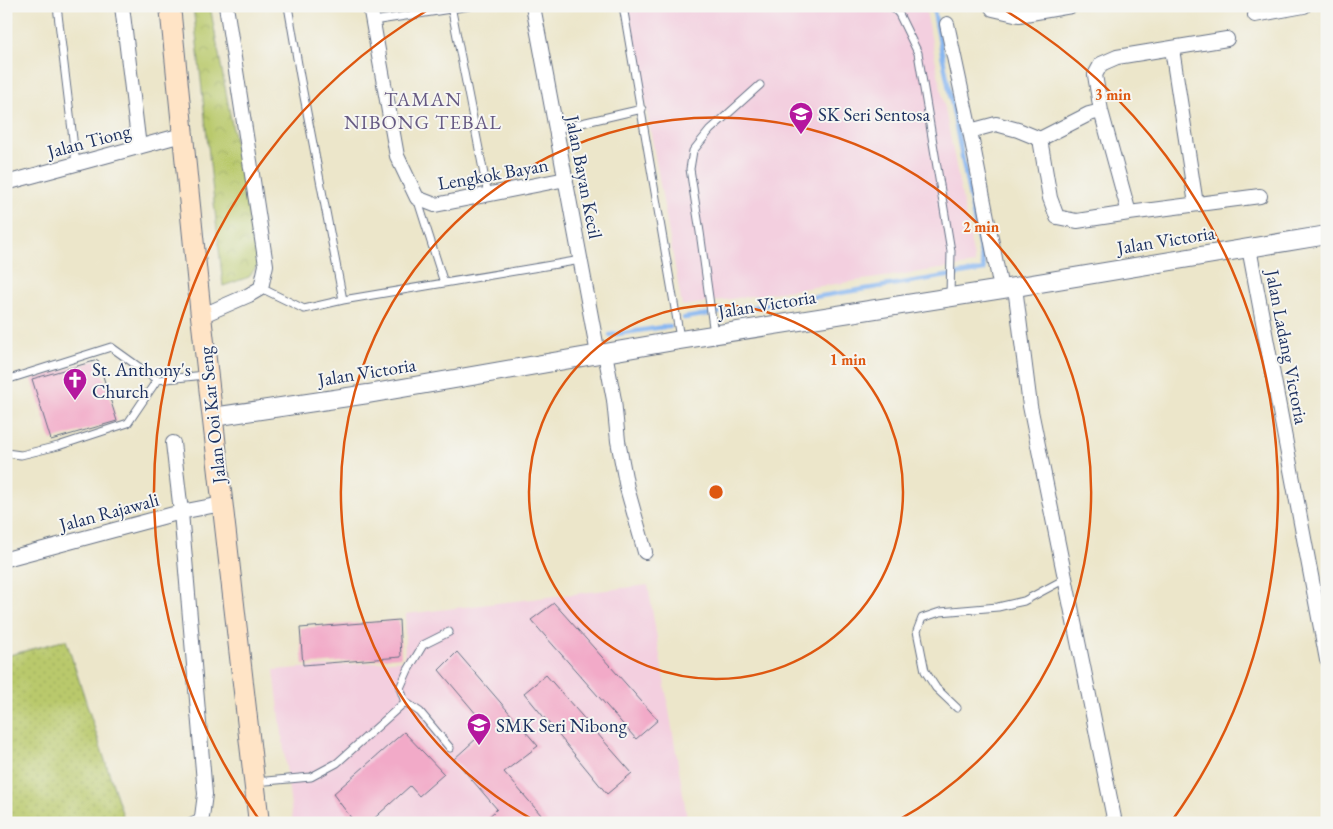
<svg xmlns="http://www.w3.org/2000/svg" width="1333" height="829" font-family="'EB Garamond',serif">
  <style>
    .built { fill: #f3cfdf }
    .grass { fill: url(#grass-dots); stroke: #6a7c65 }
    .park { fill: url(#park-crowns); stroke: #6a7c65 }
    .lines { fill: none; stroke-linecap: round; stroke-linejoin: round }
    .stream { stroke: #86b6f1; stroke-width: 4.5 }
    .building { fill: #f2aac8 }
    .service-casing { stroke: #646f84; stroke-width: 9 }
    .minor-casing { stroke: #646f84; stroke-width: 16 }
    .tertiary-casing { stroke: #646f84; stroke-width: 20 }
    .secondary-casing { stroke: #646f84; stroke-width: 22 }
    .service { stroke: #fff; stroke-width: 7 }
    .minor { stroke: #fff; stroke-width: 14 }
    .tertiary { stroke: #fff; stroke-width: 18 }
    .secondary { stroke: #ffe4c6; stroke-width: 20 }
    .ring { fill: none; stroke: #de5710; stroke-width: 2.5 }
    .labels { text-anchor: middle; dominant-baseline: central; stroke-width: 4; stroke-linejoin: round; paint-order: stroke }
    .poi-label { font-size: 19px; fill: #1b2f5e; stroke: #f6f6f2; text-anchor: start }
    .street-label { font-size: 19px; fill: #1b2f5e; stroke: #f6f6f2 }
    .neighbourhood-label { font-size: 20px; letter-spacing: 1px; fill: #665a83; stroke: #f6f6f2 }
    .centre { fill: #de5710; stroke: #f6f6f2; stroke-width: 2.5 }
    .ring-label { font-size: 15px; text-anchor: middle; font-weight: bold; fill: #de5710; stroke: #f6f6f2; stroke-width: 4; stroke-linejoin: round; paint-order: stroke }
  </style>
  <defs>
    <pattern id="grass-dots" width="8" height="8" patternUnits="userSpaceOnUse" patternTransform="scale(1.25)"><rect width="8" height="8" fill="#b9c96c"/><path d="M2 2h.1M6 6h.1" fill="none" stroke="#9ead60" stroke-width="1.8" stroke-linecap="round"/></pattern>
    <pattern id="park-crowns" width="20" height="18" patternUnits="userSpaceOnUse" patternTransform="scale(1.25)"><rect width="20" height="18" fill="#b9c96c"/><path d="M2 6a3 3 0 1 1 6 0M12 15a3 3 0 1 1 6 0" fill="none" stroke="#9ead60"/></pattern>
  </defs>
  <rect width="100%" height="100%" fill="#f6f6f2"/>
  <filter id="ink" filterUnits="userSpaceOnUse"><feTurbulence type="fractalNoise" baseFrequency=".02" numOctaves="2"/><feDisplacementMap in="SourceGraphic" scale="10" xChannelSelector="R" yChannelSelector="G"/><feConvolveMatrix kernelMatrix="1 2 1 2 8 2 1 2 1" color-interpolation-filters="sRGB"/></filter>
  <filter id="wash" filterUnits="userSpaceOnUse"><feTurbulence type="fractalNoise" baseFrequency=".0096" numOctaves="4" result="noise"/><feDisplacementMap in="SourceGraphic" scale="20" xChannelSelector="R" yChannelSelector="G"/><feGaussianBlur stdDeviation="1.12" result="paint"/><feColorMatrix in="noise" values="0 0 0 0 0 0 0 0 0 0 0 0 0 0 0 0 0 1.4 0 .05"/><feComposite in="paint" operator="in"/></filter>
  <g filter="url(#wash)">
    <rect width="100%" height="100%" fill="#ece6ca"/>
    <path class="built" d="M628,6H925L975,264L682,306Z
      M648,585L688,823H293L274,670L404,660L406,614Z"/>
    <path class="grass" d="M66,640L124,819L112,823H6V656Z"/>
    <path class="park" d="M193,6H210L258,265L249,277L223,286Z"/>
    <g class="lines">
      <path class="stream" d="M684,318L984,270L933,6
        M610,335L670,326"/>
    </g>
    <g id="blocks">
      <path class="building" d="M98,360L117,421L51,440L32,379Z
        M554,603L658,720L636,739L531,620Z
        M399,620L401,657L303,665L300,628Z
        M457,652L538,746L504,772L548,823H482L497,809L454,759L488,728L439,670Z
        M546,675L632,773L607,794L524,693Z
        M404,732L444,774L419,796L410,786L369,823H355L333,794Z"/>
    </g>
  </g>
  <g filter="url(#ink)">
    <use href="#blocks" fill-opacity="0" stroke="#646f84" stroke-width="1"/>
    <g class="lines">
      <defs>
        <path id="service" d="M57,6L76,164
          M288,6L300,76L343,300
          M451,6L488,195
          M623,6L680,338
          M892,6L899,14L918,53L951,251L950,296
          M373,21L470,6
          M556,129L642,109
          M417,198L444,283
          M261,288L304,309L343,300L581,260
          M714,334L700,232L690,169L693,151L710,130L760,85
          M6,380L111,347L157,380
          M6,453L21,455L58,446L128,423L157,380L205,375
          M405,702L400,688L408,670L423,645L449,632
          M957,708L936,688L925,671L917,631L922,618L940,612L998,607L1024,601L1065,579
          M255,782L311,777L337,763L405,702L420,712L450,748
          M189,823L202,817"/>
        <path id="minor" d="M122,6L139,147
          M370,6L397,156L417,198L435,205L566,179
          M533,6L598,354
          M991,6L993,9L1019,15L1071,6
          M1255,15L1304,6
          M947,24L970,131L1001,289
          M1172,49L1196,204
          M970,131L996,124L1018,130L1040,139L1089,114L1101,111
          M1040,139L1050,198L1057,217L1077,221L1129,213L1260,196
          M6,183L182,135
          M1129,213L1101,111L1095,75L1101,64L1117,57L1227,39
          M1249,248L1327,660
          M1015,287L1030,406L1115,823
          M201,316L249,295L261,288L266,265L226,6
          M605,353L614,400L618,441L627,488L645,552
          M173,443L181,512L205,794L202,817
          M6,559L181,512L222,504"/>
        <path id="tertiary" d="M213,417L368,394L680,340L1015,287L1327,235"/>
        <path id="secondary" d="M170,6L201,316L259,823"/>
      </defs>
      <use href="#service" class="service-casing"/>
      <use href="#minor" class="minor-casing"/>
      <use href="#tertiary" class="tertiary-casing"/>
      <use href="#secondary" class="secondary-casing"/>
      <use href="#service" class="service"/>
      <use href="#minor" class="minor"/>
      <use href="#tertiary" class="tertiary"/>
      <use href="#secondary" class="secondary"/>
    </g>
  </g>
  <g class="ring">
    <circle cx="716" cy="492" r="187"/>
    <path d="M537 822A375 375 0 1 1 895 822"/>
    <path d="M261 822A562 562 0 0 1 431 8M1001 8A562 562 0 0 1 1171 822"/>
  </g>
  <defs>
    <symbol id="school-pin" viewBox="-11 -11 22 30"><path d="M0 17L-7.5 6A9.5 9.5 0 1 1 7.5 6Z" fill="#b5179e" stroke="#f6f6f2"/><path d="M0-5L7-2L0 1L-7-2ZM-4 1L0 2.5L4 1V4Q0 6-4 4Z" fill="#fff"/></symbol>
    <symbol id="church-pin" viewBox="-11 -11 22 30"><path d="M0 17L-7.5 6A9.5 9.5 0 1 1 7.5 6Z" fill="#b5179e" stroke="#f6f6f2"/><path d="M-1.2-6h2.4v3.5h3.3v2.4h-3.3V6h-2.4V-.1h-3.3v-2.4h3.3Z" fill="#fff"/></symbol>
  </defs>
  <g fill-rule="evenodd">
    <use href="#school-pin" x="787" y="100" width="28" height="38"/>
    <use href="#church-pin" x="61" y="366" width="28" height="38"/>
    <use href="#school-pin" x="465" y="711" width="28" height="38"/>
  </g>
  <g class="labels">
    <g class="poi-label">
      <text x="818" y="114">SK Seri Sentosa</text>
      <text x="92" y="369">St. Anthony's<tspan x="92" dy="22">Church</tspan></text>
      <text x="496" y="725">SMK Seri Nibong</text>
    </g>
    <g class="street-label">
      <text transform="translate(89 141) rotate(-15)">Jalan Tiong</text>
      <text transform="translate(493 174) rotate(-10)">Lengkok Bayan</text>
      <text transform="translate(584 177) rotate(79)">Jalan Bayan Kecil</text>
      <text transform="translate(1166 240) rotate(-9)">Jalan Victoria</text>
      <text transform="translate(767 304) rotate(-9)">Jalan Victoria</text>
      <text transform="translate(1287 347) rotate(79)">Jalan Ladang Victoria</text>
      <text transform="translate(367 372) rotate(-9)">Jalan Victoria</text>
      <text transform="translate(212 415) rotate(-96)">Jalan Ooi Kar Seng</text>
      <text transform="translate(109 512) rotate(-15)">Jalan Rajawali</text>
    </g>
    <g class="neighbourhood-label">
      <text x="423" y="99">TAMAN<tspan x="423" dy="23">NIBONG TEBAL</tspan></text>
    </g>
  </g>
  <circle cx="716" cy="492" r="8" class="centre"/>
  <g class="ring-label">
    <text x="1113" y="100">3 min</text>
    <text x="981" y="232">2 min</text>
    <text x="848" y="365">1 min</text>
  </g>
  <rect width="1333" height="829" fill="none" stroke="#f6f6f2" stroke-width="25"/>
</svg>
